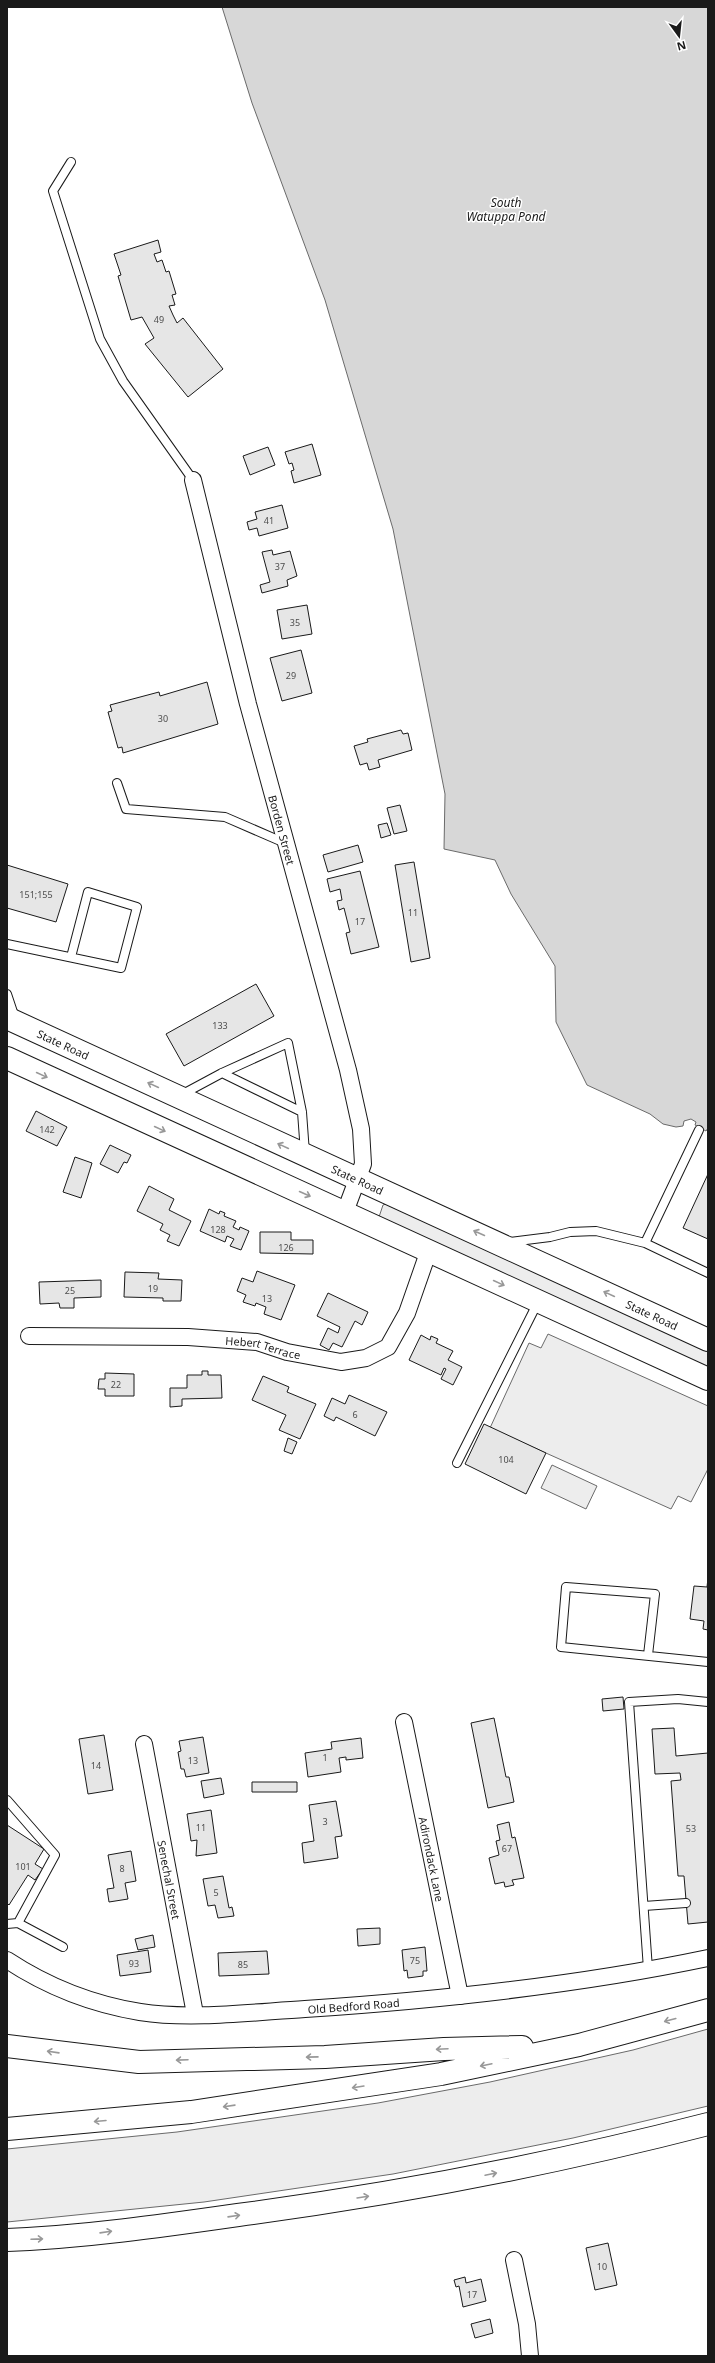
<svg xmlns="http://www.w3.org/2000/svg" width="715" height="2363" font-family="'Noto Sans',sans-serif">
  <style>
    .built { fill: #ededed; stroke: #6a6a6a }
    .water { fill: #d7d7d7; stroke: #6a6a6a }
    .building { fill: #e6e6e6; stroke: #1a1a1a }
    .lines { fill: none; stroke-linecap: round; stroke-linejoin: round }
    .service-casing { stroke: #1a1a1a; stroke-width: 10 }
    .minor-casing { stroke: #1a1a1a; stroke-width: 18 }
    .primary-casing { stroke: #1a1a1a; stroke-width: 24 }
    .motorway-casing { stroke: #1a1a1a; stroke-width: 24 }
    .service { stroke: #fff; stroke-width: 8 }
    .minor { stroke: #fff; stroke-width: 16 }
    .primary { stroke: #fff; stroke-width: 22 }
    .motorway { stroke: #fff; stroke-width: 22 }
    .oneway { stroke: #989898 }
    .labels { text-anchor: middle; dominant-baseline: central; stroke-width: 3; stroke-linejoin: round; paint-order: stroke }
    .number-label { font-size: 9px; fill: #4d4d4d }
    .street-label { font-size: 11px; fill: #1a1a1a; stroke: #fff }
    .water-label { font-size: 12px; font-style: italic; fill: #1a1a1a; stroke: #fff }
  </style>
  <rect width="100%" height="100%" fill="#fff"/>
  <path class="built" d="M386,1204L708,1352V1372L379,1217L383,1205Z
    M548,1334L708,1406V1469L691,1502L678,1496L671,1509L490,1428L529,1343L541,1348Z
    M552,1465L597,1486L586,1509L541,1488Z
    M708,2029V2106L573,2138L393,2174L204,2202L7,2222V2149L177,2132L378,2103L490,2082L633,2050Z"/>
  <path class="water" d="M222,7H708V1128L706,1131L695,1125L696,1122L691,1119L684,1121L683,1126L676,1127L663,1124L650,1114L587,1085L556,1022L555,966L511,894L495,860L444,849L445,794L393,529L325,300L252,103Z"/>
  <path class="building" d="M158,240L161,252L154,254L157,262L162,260L166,272L169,271L176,294L172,295L175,305L169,306L173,315L177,323L183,318L223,369L188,397L145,344L154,338L142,317L131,320L118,276L121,275L114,254Z
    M312,444L321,475L294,483L291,471L294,470L292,463L289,464L285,452Z
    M268,447L275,465L250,475L243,456Z
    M282,505L288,528L259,536L257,528L249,530L247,522L257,519L255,512Z
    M272,550L273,555L290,551L297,576L287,580L288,586L262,593L260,585L270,582L262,552Z
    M307,605L312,634L282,639L277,610Z
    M301,650L312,693L282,701L270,658Z
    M207,682L218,724L123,753L122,747L118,748L108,712L112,711L110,705L159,692L160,696Z
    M401,730L403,734L408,733L412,750L378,760L380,767L369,770L367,763L360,765L354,746L368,742L367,739Z
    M400,805L407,831L394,834L387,808Z
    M387,823L391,835L381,838L378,825Z
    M358,845L363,862L328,872L323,855Z
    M414,862L430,958L411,962L395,865Z
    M7,865L68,884L56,922L7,908Z
    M360,871L379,947L351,954L346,933L350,932L344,908L339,910L337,901L342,900L340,889L330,892L327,879Z
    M256,984L274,1016L184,1066L166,1034Z
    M36,1111L67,1127L57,1146L26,1131Z
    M110,1145L131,1155L127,1163L124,1162L118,1173L100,1164Z
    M75,1157L92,1163L81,1198L63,1192Z
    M708,1174V1239L683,1228Z
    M149,1186L174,1199L169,1210L191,1221L179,1246L167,1241L170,1235L160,1230L163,1224L137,1211Z
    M209,1209L219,1214L220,1211L225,1213L224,1216L236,1221L233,1227L239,1230L240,1227L249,1231L241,1250L230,1246L234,1239L227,1236L225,1242L200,1231Z
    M260,1232H291V1240H313V1254L260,1253Z
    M257,1271L295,1285L281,1320L264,1314L266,1307L256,1303L255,1306L243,1302L246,1295L237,1291L242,1278L253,1282Z
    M125,1272L159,1273L158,1279L182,1280L181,1301H163V1298L124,1297Z
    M101,1280V1297L74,1298V1308H60L59,1303L40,1304L39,1282Z
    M328,1293L368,1312L362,1325L355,1321L342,1347L333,1343L329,1350L320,1345L328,1328L338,1333L340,1327L317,1316Z
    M421,1335L430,1340L431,1336L438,1339L436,1343L453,1351L448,1360L462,1367L453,1385L441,1379L446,1369L444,1368L441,1375L409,1360Z
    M202,1371H208V1375H221L222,1398L182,1399V1406L170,1407V1388H187V1375H202Z
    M105,1373L134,1374V1396H105V1389H98L99,1379H105Z
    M263,1376L289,1387L287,1392L316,1404L300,1439L279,1430L286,1415L252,1400Z
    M349,1395L387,1412L375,1436L336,1417L334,1421L324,1416L332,1398L345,1404Z
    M484,1424L546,1453L526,1494L465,1464Z
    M288,1438L297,1442L292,1454L284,1451Z
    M708,1578V1630L703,1629L704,1621L690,1619L694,1586L707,1587Z
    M623,1697L624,1709L603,1711L602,1699Z
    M494,1718L506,1777H509L514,1802L488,1808L471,1723Z
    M674,1728L676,1756L708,1753V1922L688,1924L684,1876H678L671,1781L681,1780L680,1773L655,1774L652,1729Z
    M104,1735L113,1790L88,1794L79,1739Z
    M203,1737L209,1773L186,1777L184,1769H181L178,1752L181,1751L179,1741Z
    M361,1738L363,1758L346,1760V1757L339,1758L341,1772L308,1777L305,1753L332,1749L331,1742Z
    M221,1778L224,1794L204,1798L201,1781Z
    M252,1782H297V1792H252Z
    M336,1801L342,1836L335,1837L338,1858L304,1863L302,1843L314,1841L309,1805Z
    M211,1810L217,1853L196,1856L197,1840L191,1841L187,1814Z
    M509,1822L512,1838L515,1837L524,1878L512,1880L514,1885L505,1887L504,1882L495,1884L489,1858L499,1855L496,1841L500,1840L497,1825Z
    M7,1825L44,1849L35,1864L43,1869L35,1880L28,1875L9,1905L7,1903Z
    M131,1851L136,1881L125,1883L128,1899L109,1902L107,1889L114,1888L108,1855Z
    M223,1876L229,1908L232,1907L234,1916L218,1918L215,1905L208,1906L203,1879Z
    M380,1928V1944L358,1946L357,1929Z
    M153,1935L155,1947L138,1950L135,1939Z
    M425,1947L427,1971H423V1976L408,1978L407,1970L404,1971L402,1950Z
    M148,1950L151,1972L120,1976L117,1955Z
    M267,1951L269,1974L219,1976L218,1953Z
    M608,2243L617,2285L595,2290L586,2248Z
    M465,2277L466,2283L481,2279L486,2301L463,2307L459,2286L456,2287L454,2280Z
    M490,2319L493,2333L475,2338L471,2324Z"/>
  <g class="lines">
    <defs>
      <path id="service" d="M71,162L53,191L100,339L123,381L193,480
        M117,783L126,809L225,817L285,843
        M7,944L121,968L137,907L88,892L71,957
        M7,994L15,1018
        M222,1073L302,1112
        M181,1095L222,1073L288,1043L302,1112L305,1153
        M510,1242L550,1237L570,1232L596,1231L645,1243L708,1273
        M645,1243L699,1130
        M457,1463L538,1302
        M648,1655L655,1594L566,1587L561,1647L708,1662
        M7,1800L55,1855L18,1923L7,1924
        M644,1906L686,1903
        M18,1923L63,1947
        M648,1969L629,1702L678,1699L708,1702"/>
      <g id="minor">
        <path id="s1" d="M193,480L248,704L348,1070L361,1129L363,1164L345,1212"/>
        <path id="s2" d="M29,1336L188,1337L257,1342L287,1352L341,1362L366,1358L388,1347L407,1313L429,1250"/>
        <path id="s3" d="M404,1722L460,1996"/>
        <path id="s4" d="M144,1744L195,2014"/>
        <path id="s5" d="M7,1960C48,1987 91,2004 140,2012C190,2020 254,2012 305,2009C440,2000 575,1986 708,1958"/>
        <path d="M514,2260L527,2324L530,2356"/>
      </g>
      <g id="primary">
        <path id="s6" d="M7,1018L708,1340"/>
        <path d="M7,1058L708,1379"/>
      </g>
      <path id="motorway" d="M7,2046L139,2062L325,2057L444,2049L522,2047
        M7,2129L191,2112L441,2074L579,2045L708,2010
        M7,2240C84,2237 161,2226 238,2215C396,2194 553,2164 708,2124"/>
    </defs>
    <use href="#service" class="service-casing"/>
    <use href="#minor" class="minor-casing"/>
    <use href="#primary" class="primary-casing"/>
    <use href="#motorway" class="motorway-casing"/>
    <use href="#service" class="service"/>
    <use href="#minor" class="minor"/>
    <use href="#primary" class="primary"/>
    <use href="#motorway" class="motorway"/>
  </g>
  <defs><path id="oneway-shaft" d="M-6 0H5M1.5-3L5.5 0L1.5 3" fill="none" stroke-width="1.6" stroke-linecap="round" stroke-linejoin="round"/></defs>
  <g class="oneway">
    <use href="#oneway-shaft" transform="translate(42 1075) rotate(25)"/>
    <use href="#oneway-shaft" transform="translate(153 1085) rotate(-155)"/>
    <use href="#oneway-shaft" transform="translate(160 1129) rotate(25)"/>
    <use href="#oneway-shaft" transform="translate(283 1146) rotate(-155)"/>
    <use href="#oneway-shaft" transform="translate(305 1194) rotate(24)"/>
    <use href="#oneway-shaft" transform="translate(479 1233) rotate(-156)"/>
    <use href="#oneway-shaft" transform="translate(499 1283) rotate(25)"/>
    <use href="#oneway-shaft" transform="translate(609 1294) rotate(-155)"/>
    <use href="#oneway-shaft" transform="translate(670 2020) rotate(165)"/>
    <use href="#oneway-shaft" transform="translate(442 2049) rotate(177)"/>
    <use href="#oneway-shaft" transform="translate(53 2052) rotate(-172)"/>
    <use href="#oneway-shaft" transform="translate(312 2057) rotate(179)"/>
    <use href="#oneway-shaft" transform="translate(182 2060) rotate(178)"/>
    <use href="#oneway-shaft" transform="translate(486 2065) rotate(168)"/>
    <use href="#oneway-shaft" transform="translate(358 2087) rotate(171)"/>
    <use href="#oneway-shaft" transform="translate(229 2106) rotate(172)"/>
    <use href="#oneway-shaft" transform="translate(100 2121) rotate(175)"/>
    <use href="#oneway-shaft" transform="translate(491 2174) rotate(-12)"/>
    <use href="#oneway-shaft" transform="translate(363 2197) rotate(-9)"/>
    <use href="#oneway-shaft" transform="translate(234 2216) rotate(-8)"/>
    <use href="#oneway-shaft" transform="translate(106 2232) rotate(-8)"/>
    <use href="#oneway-shaft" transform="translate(37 2239) rotate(-2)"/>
  </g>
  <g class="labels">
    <g class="number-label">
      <text x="159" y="319">49</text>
      <text x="269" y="520">41</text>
      <text x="280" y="566">37</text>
      <text x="295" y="622">35</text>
      <text x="291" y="675">29</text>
      <text x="163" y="718">30</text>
      <text x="36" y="894">151;155</text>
      <text x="413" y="912">11</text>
      <text x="360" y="921">17</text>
      <text x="220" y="1025">133</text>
      <text x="47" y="1129">142</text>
      <text x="218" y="1229">128</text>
      <text x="286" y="1247">126</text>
      <text x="153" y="1288">19</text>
      <text x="70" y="1290">25</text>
      <text x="267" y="1298">13</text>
      <text x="116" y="1384">22</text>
      <text x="355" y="1414">6</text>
      <text x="506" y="1459">104</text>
      <text x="325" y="1757">1</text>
      <text x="193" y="1760">13</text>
      <text x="96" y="1765">14</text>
      <text x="325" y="1821">3</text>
      <text x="201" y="1827">11</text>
      <text x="691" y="1828">53</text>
      <text x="507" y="1848">67</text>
      <text x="23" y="1866">101</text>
      <text x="122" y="1868">8</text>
      <text x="216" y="1892">5</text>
      <text x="415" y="1960">75</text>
      <text x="134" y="1963">93</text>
      <text x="243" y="1964">85</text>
      <text x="602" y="2266">10</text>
      <text x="472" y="2294">17</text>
    </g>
    <g class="street-label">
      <text stroke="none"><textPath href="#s1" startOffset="361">Borden Street</textPath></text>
      <text stroke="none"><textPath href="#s6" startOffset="62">State Road</textPath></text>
      <text stroke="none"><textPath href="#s6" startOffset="386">State Road</textPath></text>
      <text stroke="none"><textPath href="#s6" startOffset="710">State Road</textPath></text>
      <text stroke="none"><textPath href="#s2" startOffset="235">Hebert Terrace</textPath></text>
      <text stroke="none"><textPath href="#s3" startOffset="140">Adirondack Lane</textPath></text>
      <text stroke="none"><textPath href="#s4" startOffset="138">Senechal Street</textPath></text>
      <text stroke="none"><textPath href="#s5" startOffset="358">Old Bedford Road</textPath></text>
    </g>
    <g class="water-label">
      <text x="506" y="202">South<tspan x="506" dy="14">Watuppa Pond</tspan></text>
    </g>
  </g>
  <rect width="715" height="2363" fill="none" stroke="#1a1a1a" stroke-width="16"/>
  <g transform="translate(679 36) rotate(165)" stroke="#ffffff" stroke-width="3" paint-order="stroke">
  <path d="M0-3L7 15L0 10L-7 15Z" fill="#1a1a1a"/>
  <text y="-6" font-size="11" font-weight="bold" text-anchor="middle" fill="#1a1a1a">N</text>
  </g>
</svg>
